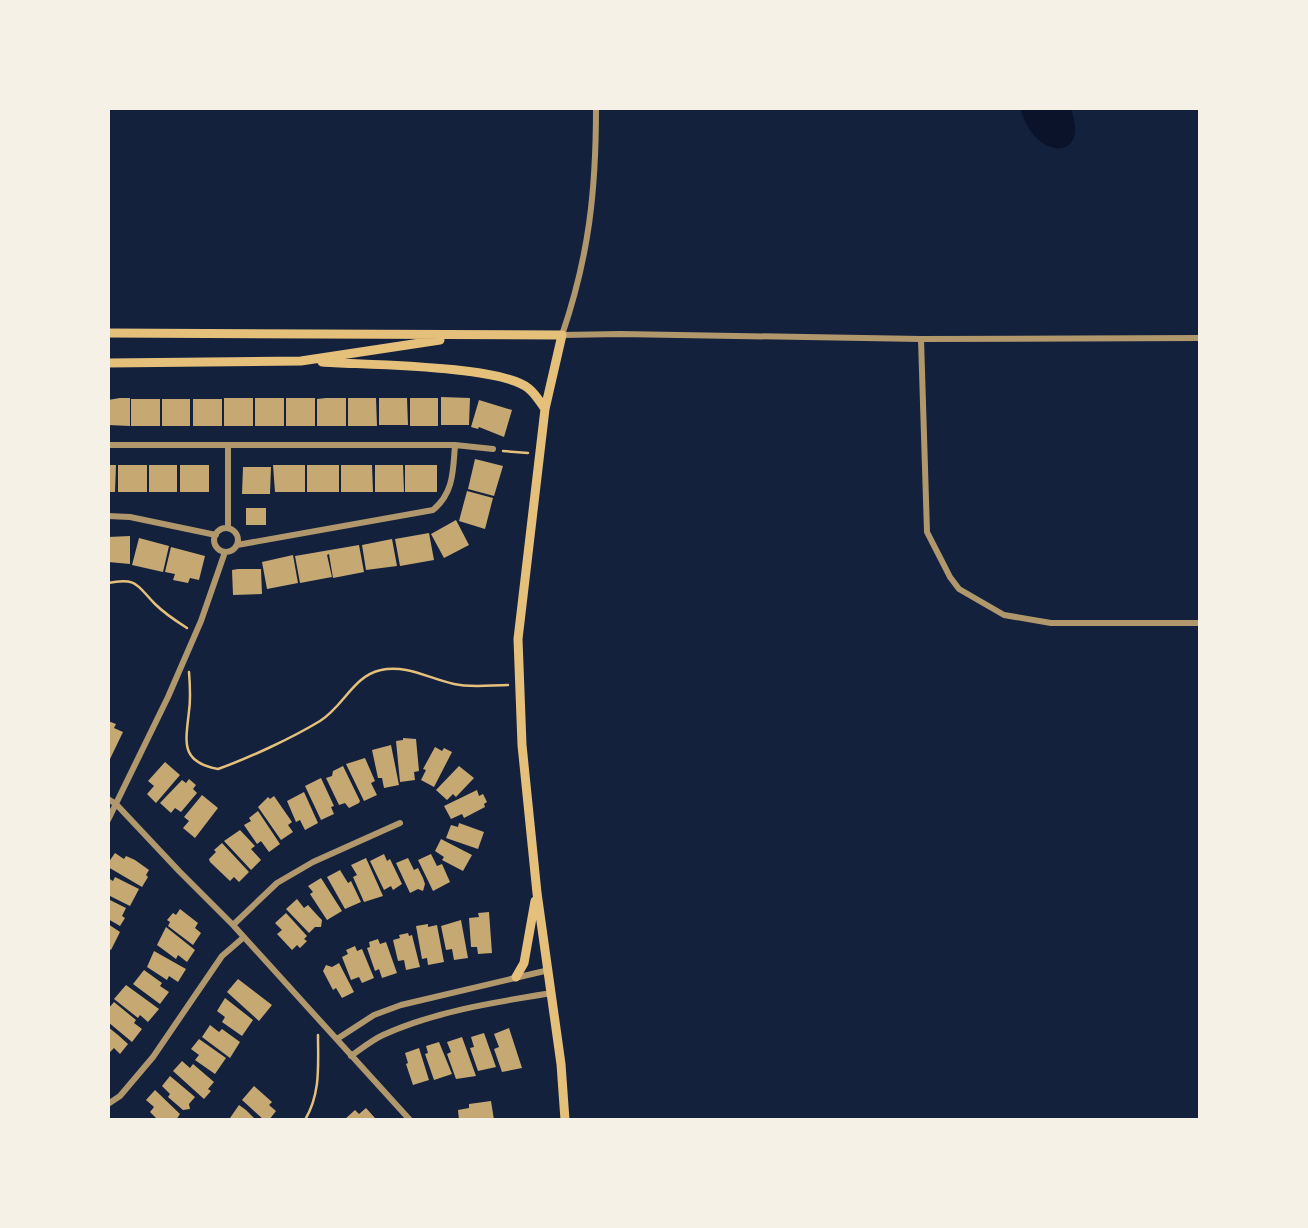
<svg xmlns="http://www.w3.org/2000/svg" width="1308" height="1228" font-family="'Roboto Condensed',sans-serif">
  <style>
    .water { fill: #0b132b }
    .building { fill: #c6a872 }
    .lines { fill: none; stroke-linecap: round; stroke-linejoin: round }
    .path { stroke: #e5c07b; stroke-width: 2.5 }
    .minor { stroke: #b1986c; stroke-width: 6 }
    .secondary { stroke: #e5c07b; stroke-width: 9 }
  </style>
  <rect width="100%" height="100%" fill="#14213d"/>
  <path class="water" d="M1021,109H1071C1091,164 1032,159 1021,109Z"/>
  <path class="building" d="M441,397L470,398L469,425H441Z
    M120,398H130V426L108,425V400Z
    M224,398H253V426H224Z
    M255,398H284V426H255Z
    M286,398H315V426H286Z
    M326,398H346V426H317V399Z
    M348,398H376L377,426H348Z
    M379,398H407L408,425H379Z
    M410,398H438V426H410Z
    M131,399H160V426H131Z
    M162,399H190V426H162Z
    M193,399H222V426H193Z
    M479,400L512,410L504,437L479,427L478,429L471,427Z
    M475,459L503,466L494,496L468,489Z
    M108,465H116L115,492H108Z
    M118,465H147V492H118Z
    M149,465H177V492H149Z
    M180,465H209V492H180Z
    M273,465H305V492H275Z
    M307,465H339V492H307Z
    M341,465H372L373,492H341Z
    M375,465H403L404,492H375Z
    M405,465H437V492H405Z
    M243,467H271L270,494H242Z
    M467,491L493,498L485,529L459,521Z
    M246,508H266V525H246Z
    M456,520L469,545L444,558L431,534Z
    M429,533L434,560L400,566L395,539Z
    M130,536V564L108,562V537Z
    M139,538L169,546L163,572L132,565Z
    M392,539L397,566L366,570L362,545Z
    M359,545L364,572L333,578L329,554L327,555L332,577L300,583L295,556Z
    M171,547L205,556L199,580L190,578L188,583L173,580L175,574L165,572Z
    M293,555L298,583L267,589L262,562Z
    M238,569H261L262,594L233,595L232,570Z
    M108,721L116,724L114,728L123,732L110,759L108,758Z
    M403,738L416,739L419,771L414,772L415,780L400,782L396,741L403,740Z
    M391,745L399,785L384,788L382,778H378L372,750Z
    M435,747L442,751L444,748L452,752L434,787L421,780L426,770L423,769Z
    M365,758L375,781L371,783L377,795L364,801L346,764Z
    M165,762L180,775L156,803L147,794L154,786L148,781Z
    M343,766L360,801L359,803L349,808L345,803L339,805L326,778L332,776L333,771Z
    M459,766L474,778L456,797L453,794L447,800L436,790Z
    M321,778L334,806L331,807L334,814L321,820L305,786Z
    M189,779L196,785L193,789L197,793L181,812L175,808L171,813L160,803L182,780L186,783Z
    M477,790L479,796L483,794L487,802L484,804L485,807L464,818L462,814L451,819L444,806Z
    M304,792L318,823L305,830L300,820L296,822L287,801Z
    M202,795L218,808L195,838L183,828L189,821L184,817Z
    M274,796L292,822L288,825L293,832L281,840L258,807L268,797L270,799Z
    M258,811L280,844L269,852L261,841L257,844L244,825L251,821L249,818Z
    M459,823L484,832L478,849L446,838L451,825L458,827Z
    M240,830L255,846L251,849L261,860L251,870L224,841Z
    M441,839L472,855L463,871L442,860L444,857L435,851Z
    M222,843L249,872L239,882L234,877L230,881L210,862L209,859L216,852L214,850Z
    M115,853L124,859L126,856L135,860L149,870L146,875L148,877L142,887L108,867V863Z
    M384,854L387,861L390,859L402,884L393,890L391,886L384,890L370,861Z
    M431,854L437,866L442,864L450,882L433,891L418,860Z
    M366,858L383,896L364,902L353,877L357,875L351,865Z
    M408,858L414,870L418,868L423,878L425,884L423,891L418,889L410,893L396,863Z
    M340,870L348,883L351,881L361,902L345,909L327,877Z
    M115,877L139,889L130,906L108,895V878L113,881Z
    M321,878L342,911L327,920L310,894L313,892L308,886Z
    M108,899L126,908L122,916L125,918L120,926L108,919Z
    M297,899L304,908L308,905L317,915L322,920L321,927H315L309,933L286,909Z
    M180,909L198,923L195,928L201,933L193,945L168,926L170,922L167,920L173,913L176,915Z
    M489,912L492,953L478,954L477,947H471L469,918L479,917L478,913Z
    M286,913L307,936L304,939L307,941L300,948L297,945L292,950L277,934L282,930L275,923Z
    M461,920L468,958L454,960L452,949L446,950L441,926Z
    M108,924L120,932L111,950L108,948Z
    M428,924V927L437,925L444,962L428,965L427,958L422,959L416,926Z
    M166,927L195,950L187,962L178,955L176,959L157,945Z
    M408,933L409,936L412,935L420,967L406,970L404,960L398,961L393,940L400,938L399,935Z
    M378,939L380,944L386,942L397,973L382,978L379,969L375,971L367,948L370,947L369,942Z
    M355,946L357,951L362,949L374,978L362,983L359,977L351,980L342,957L348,954L346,950Z
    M154,951L186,969L178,982L169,976L167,980L147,967Z
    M339,963L354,992L342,998L336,988L333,990L323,971L326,965L332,967Z
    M144,970L162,983L160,986L169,992L160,1004L133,984Z
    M238,979L272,1005L259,1021L227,992Z
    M126,985L159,1009L148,1022L140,1015L138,1018L114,999Z
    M225,998L253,1020L242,1036L222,1022L225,1017L217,1011Z
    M114,1002L136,1020L134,1023L142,1029L132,1042L108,1022V1009Z
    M210,1025L219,1032L222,1029L240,1042L230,1058L202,1037Z
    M108,1027L118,1035L116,1037L118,1035L128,1044L120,1054L114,1048L108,1054Z
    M509,1028L522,1068L502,1072L494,1049L499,1047L494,1034Z
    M484,1033L496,1067L478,1071L471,1051L470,1048L474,1047L471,1037Z
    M462,1037L476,1076L456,1079L447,1054L451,1052L447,1042Z
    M199,1039L226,1058L215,1074L195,1060L199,1055L191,1049Z
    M439,1042L452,1074L434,1080L425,1054L428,1053L426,1046Z
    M419,1048L429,1080L413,1085L406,1064L408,1063L405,1053Z
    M182,1061L190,1068L193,1064L214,1082L208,1089L211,1091L204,1099L173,1071Z
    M170,1076L195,1097L189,1104L190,1109L183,1110L168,1097L170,1094L162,1086Z
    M254,1086L272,1102L269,1105L276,1111L269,1120H264L242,1100Z
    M155,1090L180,1114L176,1120H158L150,1112L154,1107L146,1100Z
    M491,1101L494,1120H459L458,1110L469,1108V1104Z
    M239,1105L246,1110L256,1120L230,1118Z
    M366,1108L375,1118L373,1120H344L355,1110L359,1114Z"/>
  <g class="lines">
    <path class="path" d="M503,451L528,453
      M108,583C138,577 137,586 155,604C164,613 176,621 187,628
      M189,672C190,685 191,698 189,711C186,741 179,762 218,769C249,758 292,738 320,721C344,706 353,676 381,670C406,664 430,679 454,684C471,688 491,685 508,685
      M305,1120C321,1093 318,1065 318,1035"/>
    <path class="minor" d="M596,108C596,191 589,256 562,335L621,334L921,339L1200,338
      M921,339L927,532L950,577L959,589L1004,615L1051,623H1200
      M108,445H455L493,449
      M228,446V528
      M108,516L130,517L216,535
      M214 540a12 12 0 1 1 24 0a12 12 0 1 1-24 0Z
      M237,545L433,510C454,493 453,470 455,445
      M108,799L116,804L179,871L233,925L410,1120
      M108,820L168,697L201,621L225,552
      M233,925L277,883L313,862L400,823
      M337,1039L374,1015L401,1005L549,970
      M351,1056C361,1049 372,1040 383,1035C436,1011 496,1002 552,993
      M108,1104L120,1096L153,1057L222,956L244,937"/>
    <path class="secondary" d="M108,333L562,335L545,409L518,639L522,745L537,893L561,1064L565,1120
      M322,362C364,365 499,365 528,388C535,393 540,402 545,409
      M108,363L301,361L440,340
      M516,977L524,963L535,901"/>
  </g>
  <rect width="1308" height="1228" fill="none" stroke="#f6f1e7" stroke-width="220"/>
</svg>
